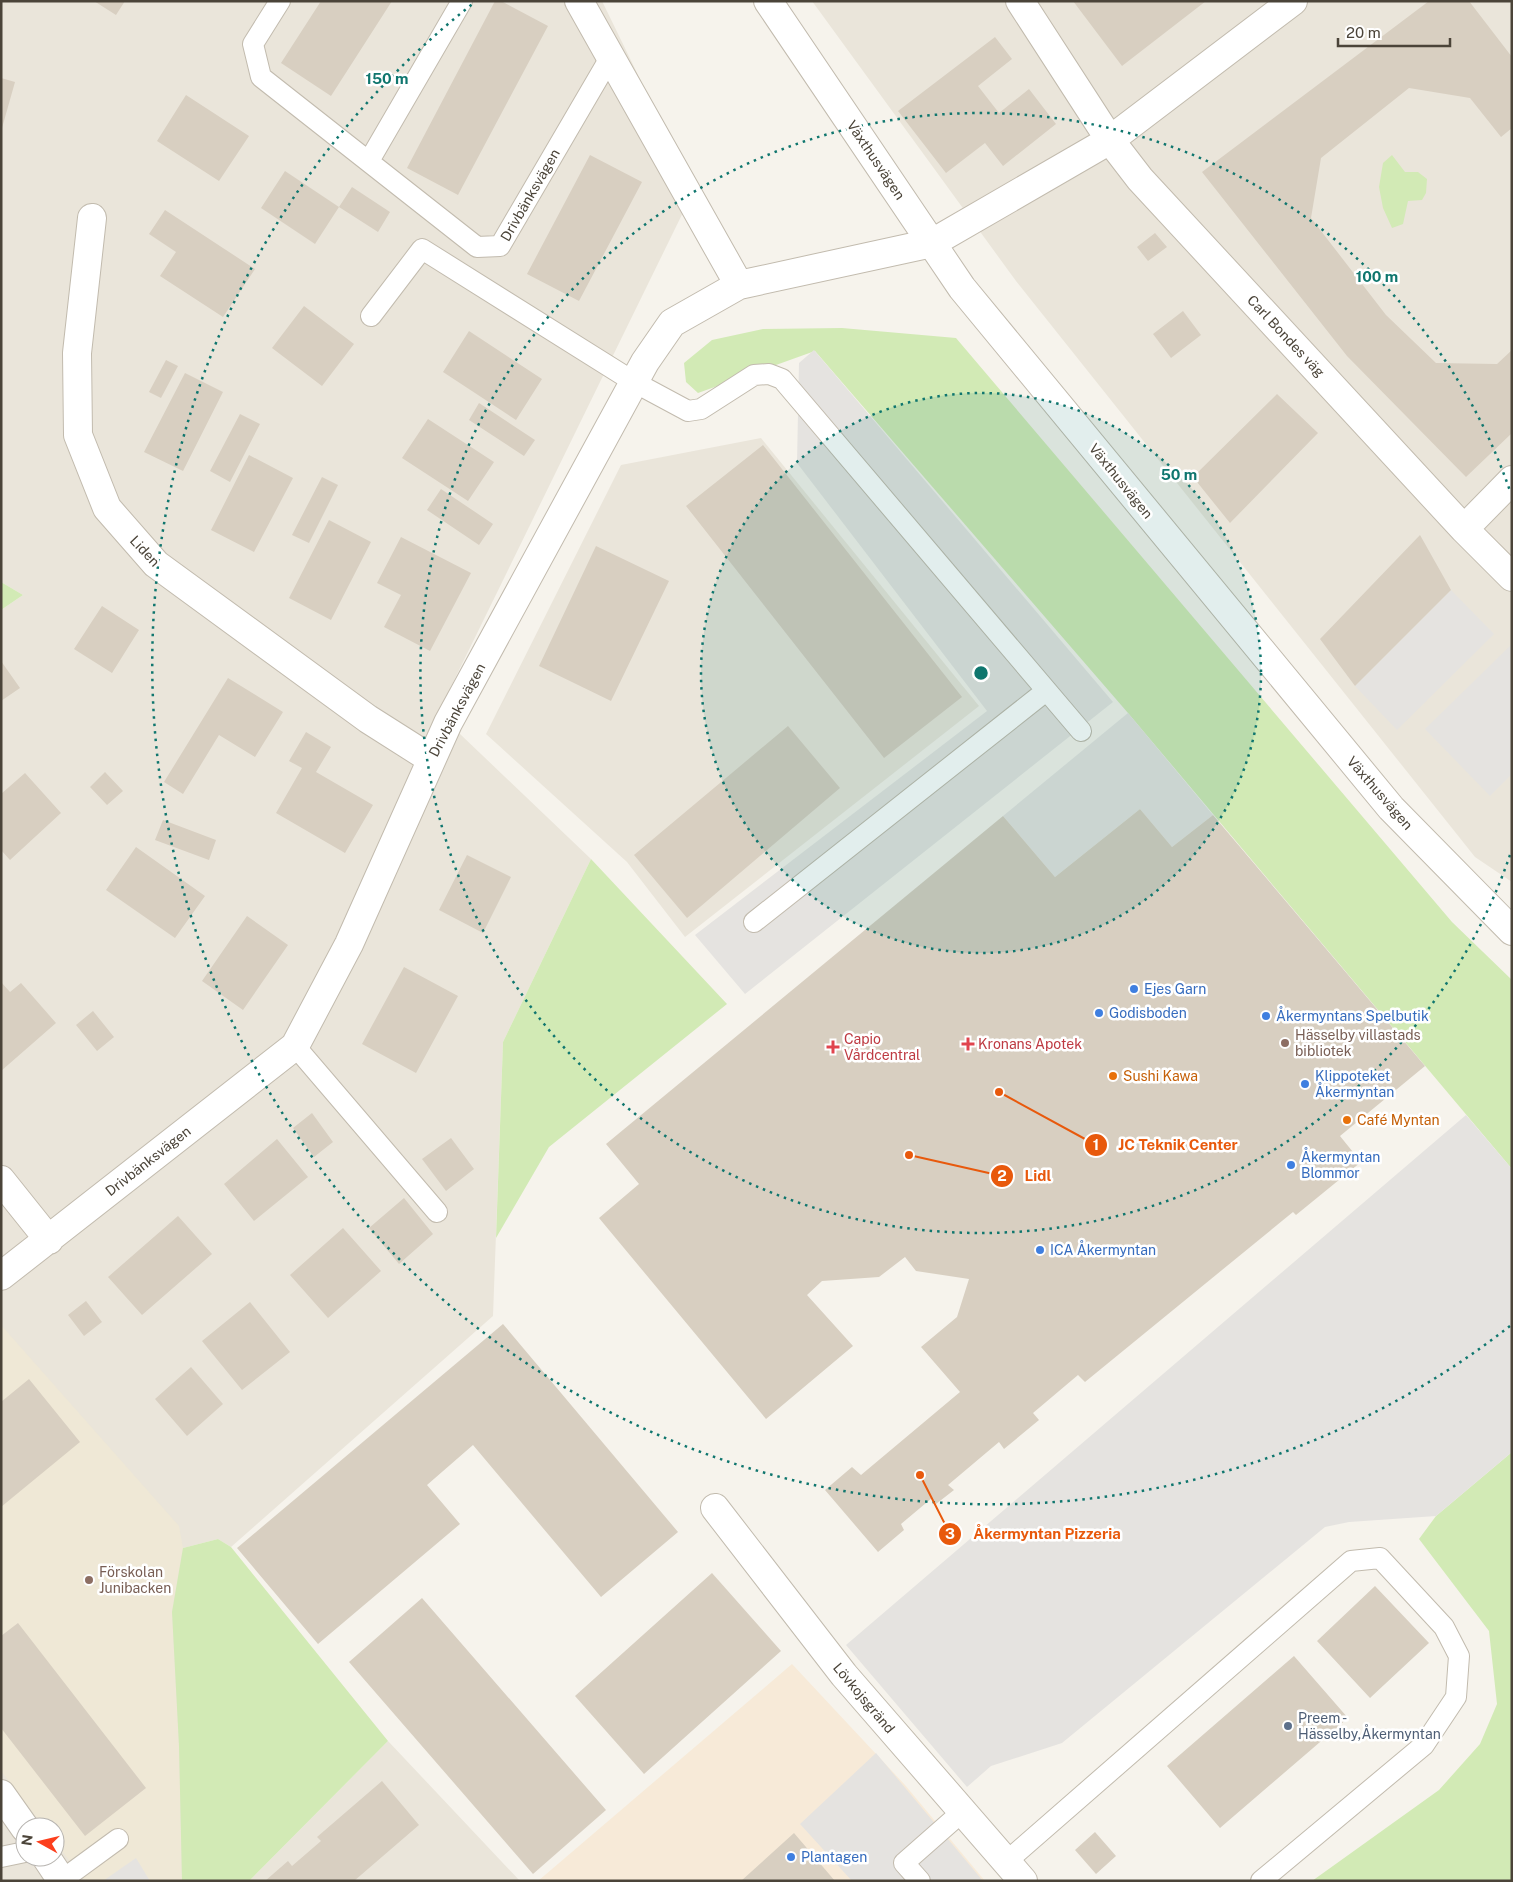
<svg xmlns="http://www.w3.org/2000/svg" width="1513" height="1882" font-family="'Public Sans',sans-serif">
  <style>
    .residential { fill: #eae5da; fill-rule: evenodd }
    .commercial { fill: #f7ead8 }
    .education { fill: #efe8d6 }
    .green { fill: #d2eab5 }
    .parking { fill: #e5e3e0 }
    .building { fill: #d8cfc1 }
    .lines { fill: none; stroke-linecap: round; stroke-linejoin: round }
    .service-casing { stroke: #c2bbae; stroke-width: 22 }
    .minor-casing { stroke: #c2bbae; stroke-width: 30 }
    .tertiary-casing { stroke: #c2bbae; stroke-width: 30 }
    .service { stroke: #fff; stroke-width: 20 }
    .minor { stroke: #fff; stroke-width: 28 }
    .tertiary { stroke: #fff; stroke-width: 28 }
    .ring { fill: none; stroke: #0f766e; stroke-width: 2.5; stroke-dasharray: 2.5 5 }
    .shop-dot { fill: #3f7fe0; stroke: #fff; stroke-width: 2 }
    .education-dot { fill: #8d6e63; stroke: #fff; stroke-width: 2 }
    .health-dot { fill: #e0444e; stroke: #fff; stroke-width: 2 }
    .food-dot { fill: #e8710a; stroke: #fff; stroke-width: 2 }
    .service-dot { fill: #5c6f8a; stroke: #fff; stroke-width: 2 }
    .labels { text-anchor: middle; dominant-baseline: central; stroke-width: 5; stroke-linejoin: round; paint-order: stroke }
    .street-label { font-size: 14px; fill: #4b4439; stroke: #fff }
    .shop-label { font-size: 14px; fill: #366cbe; stroke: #fff; text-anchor: start }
    .education-label { font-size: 14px; fill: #785e54; stroke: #fff; text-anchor: start }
    .health-label { font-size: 14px; fill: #be3a42; stroke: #fff; text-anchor: start }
    .food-label { font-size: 14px; fill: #c56008; stroke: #fff; text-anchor: start }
    .service-label { font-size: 14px; fill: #4e5e75; stroke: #fff; text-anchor: start }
    .centre { fill: #0f766e; stroke: #fff; stroke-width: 2.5 }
    .ring-label { font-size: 15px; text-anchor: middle; font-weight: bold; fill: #0f766e; stroke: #fff; stroke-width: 5; stroke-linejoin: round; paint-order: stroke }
    .leader { fill: none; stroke: #e8590c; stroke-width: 2 }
    .callout-dot { fill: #e8590c; stroke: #fff; stroke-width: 2 }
    .mark-label { font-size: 15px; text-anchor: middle; font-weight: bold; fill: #fff }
    .callout-label { font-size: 15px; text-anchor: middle; font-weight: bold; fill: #e8590c; stroke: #fff; stroke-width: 5; stroke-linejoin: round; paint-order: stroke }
  </style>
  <rect width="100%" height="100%" fill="#f6f3ec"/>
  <path class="residential" d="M1,1H602L694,190L438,713L591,859L503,1042L493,1316L231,1547L218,1539L183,1548L182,1881H1V610L23,595L1,582ZM25,1827H55V1857H25Z
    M812,1H1512V882L1475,857L1016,281Z
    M761,438L979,706L685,937L627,862L486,734L621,465Z
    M388,1741L520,1881H249Z"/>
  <path class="commercial" d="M792,1664L905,1785L985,1881H538Z"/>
  <path class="education" d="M1,1325L179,1526L183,1548L172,1612L179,1746L182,1881H85L55,1842V1827H44L1,1771Z"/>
  <path class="green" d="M1392,155L1405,172H1418L1427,179L1426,193L1422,200L1408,201L1403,224L1392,228L1383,208L1379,187L1383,163Z
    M842,328L956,338L1452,922L1512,980V1169L1128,713L815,351L698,393L686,382L684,363L712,340L763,329Z
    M1,582L23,595L1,610Z
    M591,859L727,1004L549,1147L496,1238L503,1042Z
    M1512,1452V1881H1312L1439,1790L1480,1744L1497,1704L1489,1631L1419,1539L1436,1516Z
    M218,1539L231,1547L388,1741L249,1881H182L179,1746L172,1612L183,1548Z"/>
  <path class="parking" d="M814,350L1113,702L745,994L695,935L987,711L797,463L799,363Z
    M1451,590L1494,634L1397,730L1355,686Z
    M1512,644V774L1490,796L1425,729Z
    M1128,713L1213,815L1172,847L1140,809L1055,877L1003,816Z
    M1466,1115L1512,1169V1452L1436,1516L1349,1522L1325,1527L1062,1743L991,1766L967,1787L846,1645Z
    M876,1753L983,1881H852L800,1824Z
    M136,1858L150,1881H103Z"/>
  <path class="building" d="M94,1H125L116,15Z
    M321,1H392L331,96L281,63Z
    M495,1H501L548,26L458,195L407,168Z
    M1073,1H1206L1122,66Z
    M1429,1H1469L1512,57V128L1501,137L1470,98L1409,88L1321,158L1311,218L1386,315L1436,363L1497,364L1512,350V433L1466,477L1347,356L1202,172Z
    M995,37L1012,59L978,86L999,113L1029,89L1056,124L1003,166L985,143L946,173L898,111Z
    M1,78L15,82L2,128H1Z
    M186,95L249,136L219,181L157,141Z
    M590,155L642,182L579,301L527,274Z
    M285,171L339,207L315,244L261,208Z
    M352,187L390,212L378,232L339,207Z
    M165,210L255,269L223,317L160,276L176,252L149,234Z
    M1155,233L1167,247L1148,261L1137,247Z
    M304,306L354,344L322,386L272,348Z
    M1183,311L1201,335L1171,358L1153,334Z
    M469,331L542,379L516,420L443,372Z
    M166,360L178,366L161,398L149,392Z
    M185,373L223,392L183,471L144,452Z
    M1277,394L1318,433L1230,523L1193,477Z
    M479,403L535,440L524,456L469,420Z
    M240,414L260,424L230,482L210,471Z
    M428,419L494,462L468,501L402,458Z
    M763,445L962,697L884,758L686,506Z
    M249,455L293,478L254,552L211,530Z
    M322,477L338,485L309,543L292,535Z
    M441,489L493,524L479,545L427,510Z
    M329,520L371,542L331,620L289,598Z
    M1420,535L1451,590L1355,686L1320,639Z
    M401,537L471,573L430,651L384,627L401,595L377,583Z
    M596,546L669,581L611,701L539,666Z
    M102,606L139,630L112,673L74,649Z
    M1,661L20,688L1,701Z
    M228,678L283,712L255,757L219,735L183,794L164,782Z
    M788,726L840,788L687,918L634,855Z
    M306,732L331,747L316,772L373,805L345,853L276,813L302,768L289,761Z
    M105,772L123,791L107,805L90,787Z
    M25,773L61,813L10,860L1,850V794Z
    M1140,809L1172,847L1213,815L1425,1066L1340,1136L1361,1162L1296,1215L1293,1212L1085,1382L1078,1375L1033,1413L1039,1420L1004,1449L999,1442L948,1485L954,1490L936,1504L932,1498L901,1524L904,1530L878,1552L825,1490L852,1467L861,1475L960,1392L921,1347L957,1317L969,1279L916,1271L905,1257L879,1277L822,1281L807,1295L853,1346L766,1419L599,1218L639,1184L606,1144L1003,816L1055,877Z
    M163,820L216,840L209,860L155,840Z
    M136,847L205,896L175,938L106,890Z
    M467,855L511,877L483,933L439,910Z
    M247,916L288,945L243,1010L202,981Z
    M404,967L458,996L416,1073L362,1044Z
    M1,982L10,992L21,983L56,1023L1,1071Z
    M93,1011L114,1037L97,1051L76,1025Z
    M312,1113L333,1142L314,1157L293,1128Z
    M451,1138L474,1169L446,1191L422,1159Z
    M277,1139L308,1177L254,1221L224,1184Z
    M404,1198L433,1234L399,1264L369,1228Z
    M178,1216L212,1254L142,1315L108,1277Z
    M343,1228L381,1271L328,1318L290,1275Z
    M86,1301L102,1322L84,1336L68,1315Z
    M250,1302L290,1352L242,1390L202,1341Z
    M503,1324L678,1532L601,1597L473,1445L427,1485L460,1524L318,1644L237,1548Z
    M191,1367L223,1404L187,1436L155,1399Z
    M29,1379L80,1442L1,1507V1402Z
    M712,1573L781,1651L644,1774L575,1696Z
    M1375,1586L1429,1643L1370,1698L1317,1641Z
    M422,1598L606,1810L533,1874L349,1662Z
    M18,1623L146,1788L85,1836L1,1728V1636Z
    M1294,1656L1348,1718L1220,1828L1167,1766Z
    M382,1781L419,1825L354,1881H265L288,1861L292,1866L321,1841L317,1837Z
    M1095,1832L1116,1856L1096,1874L1075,1850Z
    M794,1833L835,1881H741Z"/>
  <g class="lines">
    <defs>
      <path id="service" d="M280,1L253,44L261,77L477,247L500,246L611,56
        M369,161L462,1
        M371,316L422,249L634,382L688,411L701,409L754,375L769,374L782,379L1081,731
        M754,922L1046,691
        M295,1046L437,1212
        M1,1857L25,1852
        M1006,1862L1351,1561L1380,1558L1444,1627L1459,1656L1456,1697L1424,1745L1261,1881
        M62,1880L118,1839
        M920,1881L904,1863L962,1812"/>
      <path id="minor" d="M579,1L739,285
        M1020,1L1110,140L1140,179L1464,529L1512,577
        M92,218L77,353L78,435L107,508L156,564L368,719L431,759
        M1464,529L1512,480
        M1,1180L49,1240
        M1,1276L295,1046L349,944L448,723L645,362L672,323L739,285L932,243L1110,140L1293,1
        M715,1508L844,1675L1023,1881
        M1,1794L25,1828
        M46,1857L62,1881"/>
      <path id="tertiary" d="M768,1L962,288L1391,808L1512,931"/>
    </defs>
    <use href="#service" class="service-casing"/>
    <use href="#minor" class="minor-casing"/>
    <use href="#tertiary" class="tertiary-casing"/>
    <use href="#service" class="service"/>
    <use href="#minor" class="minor"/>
    <use href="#tertiary" class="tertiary"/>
  </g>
  <circle cx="981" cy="673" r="280" fill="#0f766e" fill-opacity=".12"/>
  <g class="ring">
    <circle cx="981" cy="673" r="280"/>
    <path d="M1510 855A560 560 0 1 1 1510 491"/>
    <path d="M1510 1326A840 840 0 1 1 475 2"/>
  </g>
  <g class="shop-dot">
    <circle cx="1134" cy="989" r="5"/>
    <circle cx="1099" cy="1013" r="5"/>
    <circle cx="1266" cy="1016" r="5"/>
    <circle cx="1305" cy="1084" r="5"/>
    <circle cx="1291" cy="1165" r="5"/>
    <circle cx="1040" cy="1250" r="5"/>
    <circle cx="791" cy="1857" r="5"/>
  </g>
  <g class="education-dot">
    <circle cx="1285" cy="1043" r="5"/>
    <circle cx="89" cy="1580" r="5"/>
  </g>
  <g class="health-dot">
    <path d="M965.5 1036.5h5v5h5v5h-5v5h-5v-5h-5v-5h5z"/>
    <path d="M830.5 1039.5h5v5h5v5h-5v5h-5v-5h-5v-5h5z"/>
  </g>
  <g class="food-dot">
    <circle cx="1113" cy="1076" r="5"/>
    <circle cx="1347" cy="1120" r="5"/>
  </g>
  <circle class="service-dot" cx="1288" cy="1726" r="5"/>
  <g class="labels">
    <g class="street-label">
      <text transform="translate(876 160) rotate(56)">Växthusvägen</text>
      <text transform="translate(530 195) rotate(-60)">Drivbänksvägen</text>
      <text transform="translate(1286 336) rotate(47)">Carl Bondes väg</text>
      <text transform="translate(1121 481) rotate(51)">Växthusvägen</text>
      <text transform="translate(145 551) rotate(47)">Liden</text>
      <text transform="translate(457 710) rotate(-62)">Drivbänksvägen</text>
      <text transform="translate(1380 793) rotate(49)">Växthusvägen</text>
      <text transform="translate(148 1161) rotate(-38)">Drivbänksvägen</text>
      <text transform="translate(864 1698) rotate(50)">Lövkojsgränd</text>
    </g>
    <g class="shop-label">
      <text x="1144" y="989">Ejes Garn</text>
      <text x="1109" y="1013">Godisboden</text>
      <text x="1276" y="1016">Åkermyntans Spelbutik</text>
      <text x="1315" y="1076">Klippoteket<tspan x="1315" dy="16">Åkermyntan</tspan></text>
      <text x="1301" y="1157">Åkermyntan<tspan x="1301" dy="16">Blommor</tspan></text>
      <text x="1050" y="1250">ICA Åkermyntan</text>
      <text x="801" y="1857">Plantagen</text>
    </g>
    <g class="education-label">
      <text x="1295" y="1035">Hässelby villastads<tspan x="1295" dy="16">bibliotek</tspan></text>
      <text x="99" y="1572">Förskolan<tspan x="99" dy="16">Junibacken</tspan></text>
    </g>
    <g class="health-label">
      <text x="844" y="1039">Capio<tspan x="844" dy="16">Vårdcentral</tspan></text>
      <text x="978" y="1044">Kronans Apotek</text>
    </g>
    <g class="food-label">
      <text x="1123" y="1076">Sushi Kawa</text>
      <text x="1357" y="1120">Café Myntan</text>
    </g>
    <g class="service-label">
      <text x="1298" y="1718">Preem -<tspan x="1298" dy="16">Hässelby,Åkermyntan</tspan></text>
    </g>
  </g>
  <circle cx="981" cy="673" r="8" class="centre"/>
  <g class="ring-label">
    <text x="387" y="84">150 m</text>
    <text x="1377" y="282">100 m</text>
    <text x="1179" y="480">50 m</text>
  </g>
  <path class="leader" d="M999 1092L1096 1145M909 1155L1002 1176M920 1475L950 1534"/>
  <g class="callout-dot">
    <circle cx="999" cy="1092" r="5"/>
    <circle cx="909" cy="1155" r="5"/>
    <circle cx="920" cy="1475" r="5"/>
    <circle cx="1096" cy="1145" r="12"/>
    <circle cx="1002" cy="1176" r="12"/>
    <circle cx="950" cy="1534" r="12"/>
  </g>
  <g class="mark-label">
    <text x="1096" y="1150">1</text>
    <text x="1002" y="1181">2</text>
    <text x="950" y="1539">3</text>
  </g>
  <g class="callout-label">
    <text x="1178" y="1150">JC Teknik Center</text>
    <text x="1038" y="1181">Lidl</text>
    <text x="1047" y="1539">Åkermyntan Pizzeria</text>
  </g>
  <rect width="1513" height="1882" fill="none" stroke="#4b4439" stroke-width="5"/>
  <g transform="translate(40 1842) rotate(278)"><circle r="24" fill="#ffffff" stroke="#b7b4b0"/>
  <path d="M0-4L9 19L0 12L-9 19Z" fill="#fc3f1d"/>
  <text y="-8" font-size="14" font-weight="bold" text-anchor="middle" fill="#4b4439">N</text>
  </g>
  <path d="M1338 38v8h112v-8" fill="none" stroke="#4b4439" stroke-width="2.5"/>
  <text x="1346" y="38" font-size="15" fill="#4b4439" stroke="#ffffff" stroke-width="4" paint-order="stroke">20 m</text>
</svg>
